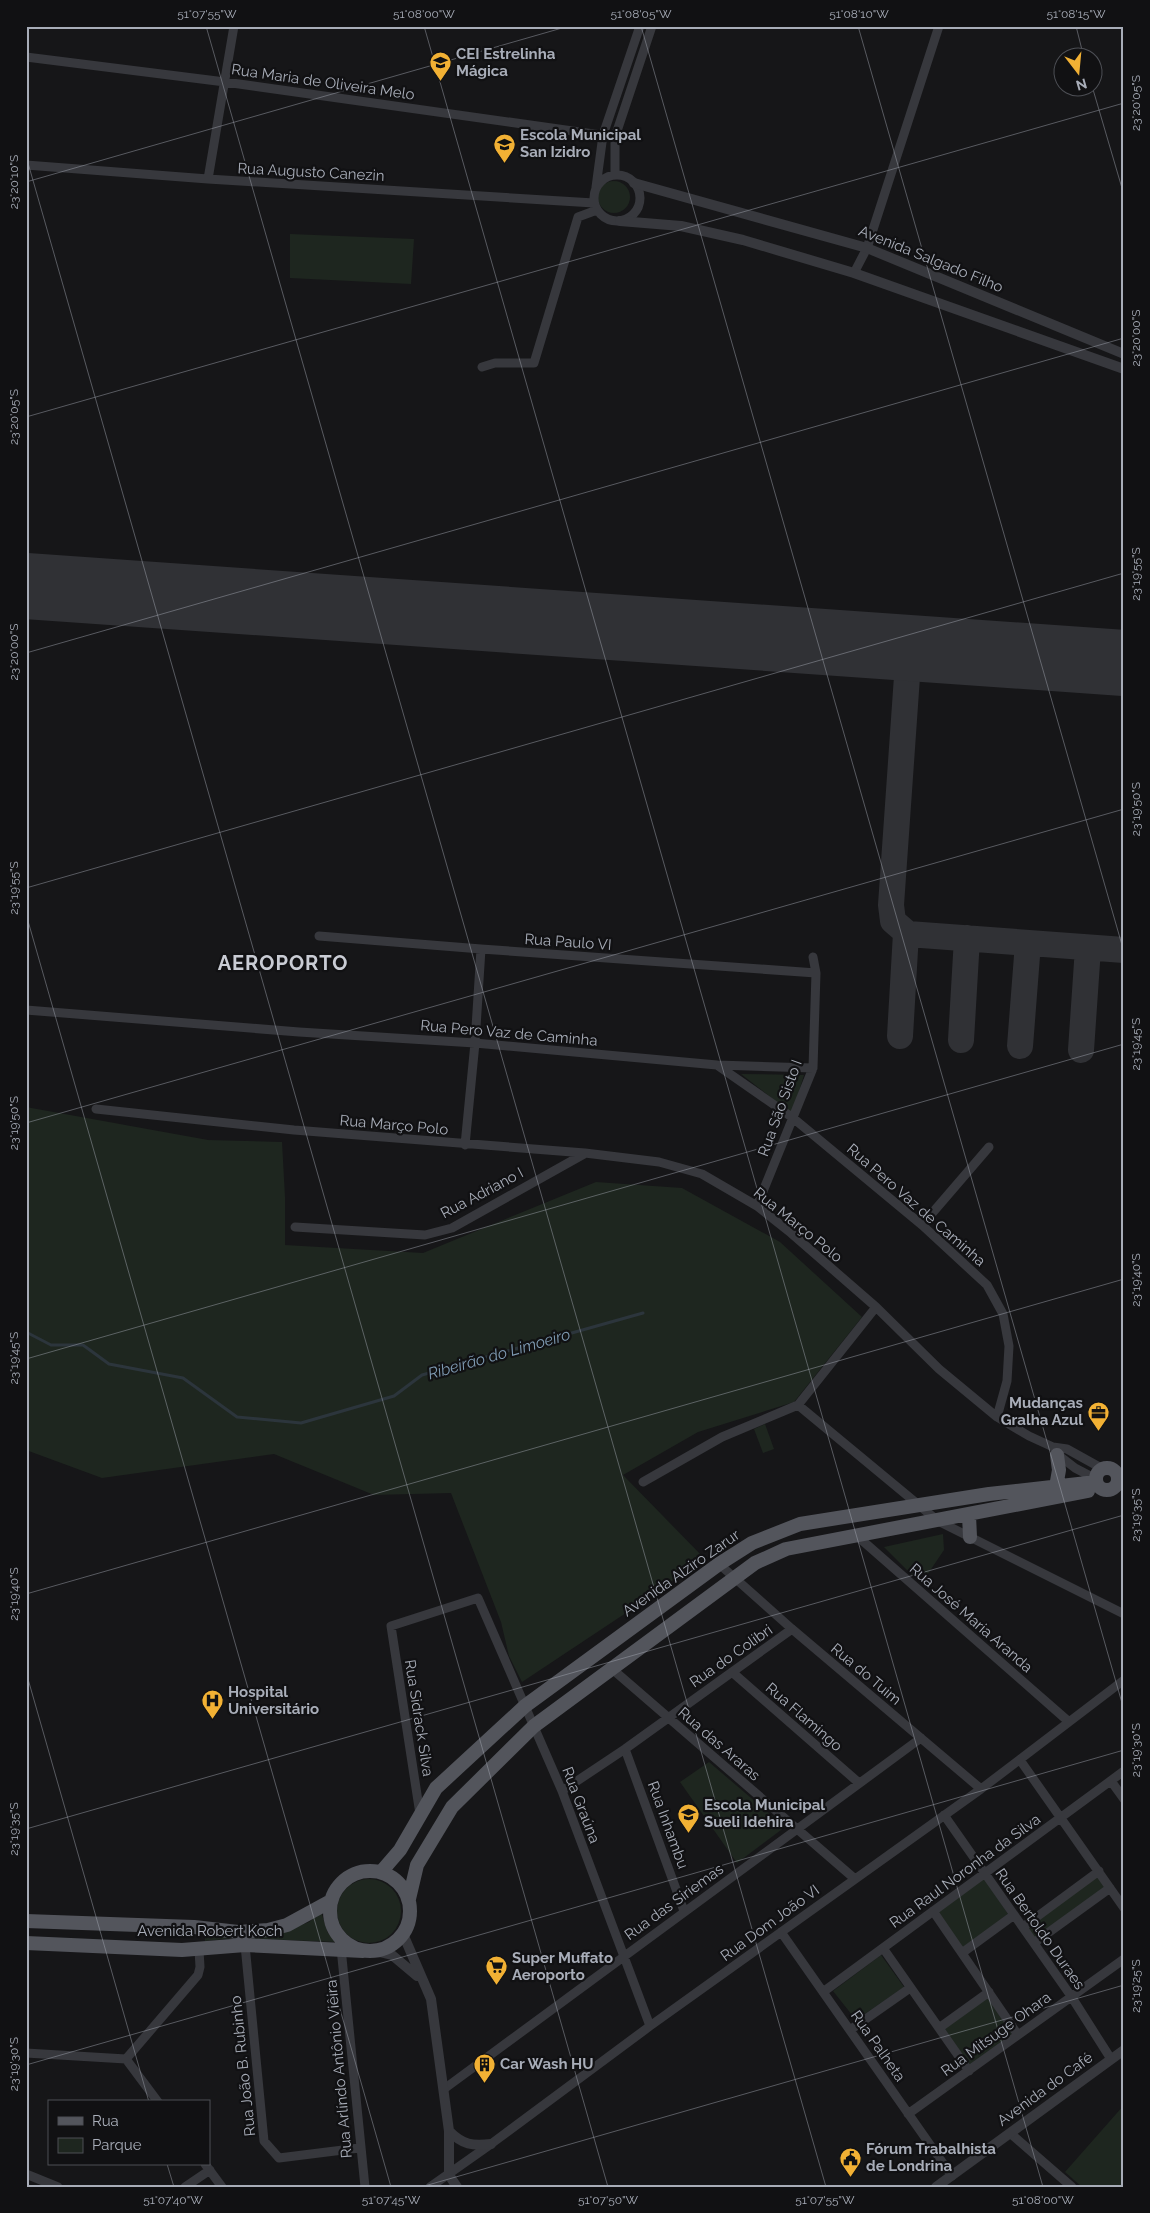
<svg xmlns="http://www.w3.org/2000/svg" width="1150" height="2213" font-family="Raleway,sans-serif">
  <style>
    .green { fill: #1e261f }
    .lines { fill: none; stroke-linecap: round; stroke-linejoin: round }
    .stream { stroke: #2c353c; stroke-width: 3 }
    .taxiway { stroke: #303135; stroke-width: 26 }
    .runway { stroke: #303135; stroke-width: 66 }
    .minor { stroke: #37383d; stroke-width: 9 }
    .tertiary { stroke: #37383d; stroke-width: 10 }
    .primary { stroke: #53555c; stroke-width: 14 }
    .ticks { fill: none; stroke: #a8adb8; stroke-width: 1; stroke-opacity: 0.45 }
    .labels { text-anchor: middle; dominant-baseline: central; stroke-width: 4.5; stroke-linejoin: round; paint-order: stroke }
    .poi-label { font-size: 15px; font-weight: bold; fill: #a8adb8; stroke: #111113; text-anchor: start }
    .street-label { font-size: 15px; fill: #a8adb8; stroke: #111113 }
    .water-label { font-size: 16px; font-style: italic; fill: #7f9bb3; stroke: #111113 }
    .district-label { font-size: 20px; font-weight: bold; letter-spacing: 1px; fill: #c9ccd4; stroke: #111113 }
    .neatline { fill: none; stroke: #a8adb8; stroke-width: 2 }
    .ticks-label { font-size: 12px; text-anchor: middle; fill: #a8adb8 }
  </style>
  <rect width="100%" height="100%" fill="#161618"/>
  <path class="green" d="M598 197a16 16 0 1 1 32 0a16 16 0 1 1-32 0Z
    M290,234L414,239L411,284L290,278Z
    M741,1074L804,1075L792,1114Z
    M26,1107L208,1140L282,1142L285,1197V1245L423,1253L596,1182L682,1188L780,1242L862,1317L794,1402L698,1432L623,1475L704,1558L641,1603L522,1682L509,1656L501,1622L451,1493L374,1495L274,1454L102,1478L26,1450Z
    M765,1424L774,1449L763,1453L754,1429Z
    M943,1534L944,1550L921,1584L884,1547Z
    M709,1762L785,1827L737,1863L680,1782Z
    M1098,1876L1105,1887L1035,1938L1027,1928Z
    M984,1878L1008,1914L963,1948L938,1912Z
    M337 1911a32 32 0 1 1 64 0a32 32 0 1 1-64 0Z
    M321,1912L328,1933L336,1942L234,1938L205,1941V1934L286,1931L309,1922Z
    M881,1955L904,1987L856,2020L833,1991Z
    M988,1997L1012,2034L969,2065L944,2028Z
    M1124,2105V2187H1082L1065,2172Z"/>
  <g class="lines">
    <path class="stream" d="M26,1332L51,1345H83L109,1364L183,1378L237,1417L301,1423L394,1396L422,1375L643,1313"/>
    <path class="taxiway" d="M909,648L891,905L893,921L908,934L1124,950
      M900,1036L906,933
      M961,1040L967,938
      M1020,1046L1028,943
      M1081,1050L1088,948"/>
    <path class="runway" d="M26,586L1124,663"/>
    <path class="minor" d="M26,57L225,82L615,137
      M26,165L208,179L594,203
      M615,175V137L652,26
      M594 198a23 23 0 1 1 46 0a23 23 0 1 1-46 0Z
      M208,179L234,26
      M596,187L603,135L640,26
      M854,273L867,248L939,26
      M482,367L495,363H534L578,217L597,210
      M319,936L481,949L816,973
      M26,1010L299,1032L475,1043L717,1065L793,1118L922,1225L987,1285L1003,1314L1009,1346L1007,1381L997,1417
      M717,1065L813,1068
      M96,1109L294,1130L585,1153L659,1162L702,1174L757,1206L791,1233L876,1307L939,1369L997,1417L1029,1436L1053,1447L1067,1449L1103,1469
      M465,1145L475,1043L481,949
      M757,1206L813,1068L816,973L813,957
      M922,1225L989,1147
      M295,1227L425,1235L452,1228L584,1154
      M798,1405L938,1521L1124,1614
      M1057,1454L1075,1468L1096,1479
      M643,1482L722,1437L798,1405L876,1307
      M856,1535L1068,1721
      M719,1564L792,1629L981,1789
      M611,1668L855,1879
      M732,1672L859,1783
      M625,1749L684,1911
      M1020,1760L1124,1908
      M1111,1781L1124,1799
      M562,1791L625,1749L792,1629
      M420,1814L391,1626L478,1598L562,1791L650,2026
      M944,1815L1071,1996L1111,2059
      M933,1911L1018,2035
      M1023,1927L1099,1871
      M781,1932L952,2176
      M1034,1943L1110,1888
      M245,1945L264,2141L279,2158L359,2148
      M341,1948L365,2187
      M883,1948L969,2071
      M962,1953L1014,1915
      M823,1992L1124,1771
      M939,2028L989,1992
      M850,2030L910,1988
      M26,2053L126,2059
      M126,2059L198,1975L200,1967L199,1950
      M126,2059L158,2102
      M444,2089L921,1738
      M908,2114L1124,1959
      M1010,2133L1072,2187
      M205,2164L222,2187
      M26,2174L58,2187
      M185,2187L210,2170
      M430,2187L491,2144L650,2026L981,1789L1124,1680"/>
    <path class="tertiary" d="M634,183L867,248L1124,354
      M620,221L681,226L743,240L854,273L1124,369
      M1117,1484L1124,1487
      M403,1934L431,1999L449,2131V2175L457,2187
      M375,1951L392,1955L417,1976
      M449,2131C463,2145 472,2146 491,2144
      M936,2187L1124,2050"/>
    <path class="primary" d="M1096 1479a11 11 0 1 1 22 0a11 11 0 1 1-22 0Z
      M1056,1487L1059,1470L1057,1455
      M969,1515L970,1537
      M330 1911a40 40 0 1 1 80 0a40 40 0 1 1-80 0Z
      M381,1872L400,1850L436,1788L525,1706L719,1564L752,1543L800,1524L989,1494L1096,1482
      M409,1899L417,1865L452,1807L534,1726L755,1563L786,1549L1088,1491
      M26,1921L194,1927L238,1932L268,1930L287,1925L331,1901
      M26,1943L182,1950L245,1945L363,1951"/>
  </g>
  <path class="ticks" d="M206,26L826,2187M424,26L1043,2187M641,26L1124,1710M858,26L1124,952M1076,26L1084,58M1092,86L1124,195M26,156L608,2187M26,182L569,26M26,417L1124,103M26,653L1124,338M26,888L1124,573M26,914L391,2187M26,1123L1124,809M26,1359L1124,1044M26,1594L1124,1279M26,1672L149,2102M26,1829L1124,1515M26,2065L1124,1750M167,2164L174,2187M421,2187L1124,1985"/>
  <defs>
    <symbol id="school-pin" viewBox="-11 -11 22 30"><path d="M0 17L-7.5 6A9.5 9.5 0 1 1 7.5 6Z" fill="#f2b134" stroke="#111113"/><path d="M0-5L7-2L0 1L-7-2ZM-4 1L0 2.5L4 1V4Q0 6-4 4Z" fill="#111"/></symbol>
    <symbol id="office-pin" viewBox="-11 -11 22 30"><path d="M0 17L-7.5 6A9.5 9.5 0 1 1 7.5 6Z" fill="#f2b134" stroke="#111113"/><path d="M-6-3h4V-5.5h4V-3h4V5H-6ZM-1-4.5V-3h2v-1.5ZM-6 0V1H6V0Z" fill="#111"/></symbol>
    <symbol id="hospital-pin" viewBox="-11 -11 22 30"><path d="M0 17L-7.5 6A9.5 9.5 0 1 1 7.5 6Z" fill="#f2b134" stroke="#111113"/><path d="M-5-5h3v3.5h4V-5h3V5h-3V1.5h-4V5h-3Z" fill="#111"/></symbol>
    <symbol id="supermarket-pin" viewBox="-11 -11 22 30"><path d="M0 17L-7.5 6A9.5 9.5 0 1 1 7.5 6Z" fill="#f2b134" stroke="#111113"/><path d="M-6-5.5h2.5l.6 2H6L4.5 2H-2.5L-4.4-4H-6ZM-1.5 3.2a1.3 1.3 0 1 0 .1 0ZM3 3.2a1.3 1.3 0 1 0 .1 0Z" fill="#111"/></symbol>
    <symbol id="building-pin" viewBox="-11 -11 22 30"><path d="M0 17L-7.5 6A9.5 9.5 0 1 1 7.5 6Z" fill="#f2b134" stroke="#111113"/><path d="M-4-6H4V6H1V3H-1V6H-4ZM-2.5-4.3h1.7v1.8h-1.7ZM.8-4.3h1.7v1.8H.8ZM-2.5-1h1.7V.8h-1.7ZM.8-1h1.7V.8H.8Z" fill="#111"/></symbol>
    <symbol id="civic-pin" viewBox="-11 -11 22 30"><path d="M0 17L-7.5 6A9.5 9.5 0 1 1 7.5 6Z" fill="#f2b134" stroke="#111113"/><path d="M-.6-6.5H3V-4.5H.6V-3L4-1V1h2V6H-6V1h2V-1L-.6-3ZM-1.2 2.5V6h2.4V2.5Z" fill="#111"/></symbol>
  </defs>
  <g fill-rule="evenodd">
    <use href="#school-pin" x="428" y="50" width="25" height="34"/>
    <use href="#school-pin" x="492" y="132" width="25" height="34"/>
    <use href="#office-pin" x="1086" y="1400" width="25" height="34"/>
    <use href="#hospital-pin" x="200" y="1688" width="25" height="34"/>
    <use href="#school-pin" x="676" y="1802" width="25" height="34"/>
    <use href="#supermarket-pin" x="484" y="1954" width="25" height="34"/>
    <use href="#building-pin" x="472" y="2052" width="25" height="34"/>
    <use href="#civic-pin" x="838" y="2146" width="25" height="34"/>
  </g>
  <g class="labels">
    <g class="poi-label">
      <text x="456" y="54">CEI Estrelinha<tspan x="456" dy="17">Mágica</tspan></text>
      <text x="520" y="135">Escola Municipal<tspan x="520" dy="17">San Izidro</tspan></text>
      <text x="1083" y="1403" text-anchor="end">Mudanças<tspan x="1083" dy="17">Gralha Azul</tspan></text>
      <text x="228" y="1692">Hospital<tspan x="228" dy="17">Universitário</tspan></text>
      <text x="704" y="1805">Escola Municipal<tspan x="704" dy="17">Sueli Idehira</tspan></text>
      <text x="512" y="1958">Super Muffato<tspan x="512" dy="17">Aeroporto</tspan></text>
      <text x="500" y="2064">Car Wash HU</text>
      <text x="866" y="2149">Fórum Trabalhista<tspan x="866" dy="17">de Londrina</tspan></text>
    </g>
    <g class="street-label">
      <text transform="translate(323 82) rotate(8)">Rua Maria de Oliveira Melo</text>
      <text transform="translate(311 172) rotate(3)">Rua Augusto Canezin</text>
      <text transform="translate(931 259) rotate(22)">Avenida Salgado Filho</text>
      <text transform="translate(568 942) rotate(4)">Rua Paulo VI</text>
      <text transform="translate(509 1033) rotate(5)">Rua Pero Vaz de Caminha</text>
      <text transform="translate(780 1108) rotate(-70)">Rua São Sisto I</text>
      <text transform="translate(394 1125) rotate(5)">Rua Março Polo</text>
      <text transform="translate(482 1193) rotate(-28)">Rua Adriano I</text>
      <text transform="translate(916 1205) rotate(41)">Rua Pero Vaz de Caminha</text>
      <text transform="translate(798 1225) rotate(39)">Rua Março Polo</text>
      <text transform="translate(681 1573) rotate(-35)">Avenida Alziro Zarur</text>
      <text transform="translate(971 1618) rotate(41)">Rua José Maria Aranda</text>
      <text transform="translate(731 1656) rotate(-35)">Rua do Colibri</text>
      <text transform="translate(866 1674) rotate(40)">Rua do Tuim</text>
      <text transform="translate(804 1717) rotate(41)">Rua Flamingo</text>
      <text transform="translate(419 1718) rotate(81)">Rua Sidrack Silva</text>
      <text transform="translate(719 1744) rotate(41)">Rua das Araras</text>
      <text transform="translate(581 1805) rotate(69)">Rua Graúna</text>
      <text transform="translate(668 1825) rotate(70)">Rua Inhambu</text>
      <text transform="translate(965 1871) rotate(-36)">Rua Raul Noronha da Silva</text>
      <text transform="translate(674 1902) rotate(-36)">Rua das Siriemas</text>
      <text transform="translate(770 1923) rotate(-36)">Rua Dom João VI</text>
      <text transform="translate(1040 1929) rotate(55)">Rua Bertoldo Duraes</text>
      <text x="210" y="1931">Avenida Robert Koch</text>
      <text transform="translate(996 2034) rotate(-36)">Rua Mitsuge Ohara</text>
      <text transform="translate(878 2046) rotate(55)">Rua Palheta</text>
      <text transform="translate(243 2066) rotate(-96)">Rua João B. Rubinho</text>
      <text transform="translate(339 2069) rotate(-95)">Rua Arlíndo Antônio Viêira</text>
      <text transform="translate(1045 2089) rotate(-36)">Avenida do Café</text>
    </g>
    <g class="water-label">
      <text transform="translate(499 1354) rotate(-16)">Ribeirão do Limoeiro</text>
    </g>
    <g class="district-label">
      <text x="283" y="963">AEROPORTO</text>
    </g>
  </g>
  <rect width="1150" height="2213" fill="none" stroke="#111113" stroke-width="55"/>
  <rect x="48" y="2100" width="162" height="65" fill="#111113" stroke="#4d4f55"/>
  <rect x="58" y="2117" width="25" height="8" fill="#53555c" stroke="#4d4f55"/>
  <text x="92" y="2126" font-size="15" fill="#a8adb8">Rua</text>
  <rect x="58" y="2138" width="25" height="15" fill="#1e261f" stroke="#4d4f55"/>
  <text x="92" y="2150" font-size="15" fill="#a8adb8">Parque</text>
  <g transform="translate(1078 72) rotate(164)"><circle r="24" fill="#111113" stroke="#4d4f55"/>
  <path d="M0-4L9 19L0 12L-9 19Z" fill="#f2b134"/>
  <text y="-8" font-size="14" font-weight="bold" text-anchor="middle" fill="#a8adb8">N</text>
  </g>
  <rect x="28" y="28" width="1094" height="2158" class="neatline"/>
  <g class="ticks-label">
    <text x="207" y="18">51°07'55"W</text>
    <text x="424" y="18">51°08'00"W</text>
    <text x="641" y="18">51°08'05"W</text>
    <text x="859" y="18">51°08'10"W</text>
    <text x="1076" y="18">51°08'15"W</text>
    <text transform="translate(1136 103) rotate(-90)" y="4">23°20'05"S</text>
    <text transform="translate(14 182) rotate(-90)" y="4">23°20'10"S</text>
    <text transform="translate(1136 338) rotate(-90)" y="4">23°20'00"S</text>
    <text transform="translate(14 417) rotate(-90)" y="4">23°20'05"S</text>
    <text transform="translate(1136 574) rotate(-90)" y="4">23°19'55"S</text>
    <text transform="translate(14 652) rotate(-90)" y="4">23°20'00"S</text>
    <text transform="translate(1136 809) rotate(-90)" y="4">23°19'50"S</text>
    <text transform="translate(14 888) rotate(-90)" y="4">23°19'55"S</text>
    <text transform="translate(1136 1044) rotate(-90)" y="4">23°19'45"S</text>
    <text transform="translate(14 1123) rotate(-90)" y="4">23°19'50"S</text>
    <text transform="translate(1136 1280) rotate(-90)" y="4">23°19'40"S</text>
    <text transform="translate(14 1358) rotate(-90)" y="4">23°19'45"S</text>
    <text transform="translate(1136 1515) rotate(-90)" y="4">23°19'35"S</text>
    <text transform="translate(14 1594) rotate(-90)" y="4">23°19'40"S</text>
    <text transform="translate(1136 1750) rotate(-90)" y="4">23°19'30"S</text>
    <text transform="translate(14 1829) rotate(-90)" y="4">23°19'35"S</text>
    <text transform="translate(1136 1986) rotate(-90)" y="4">23°19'25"S</text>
    <text transform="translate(14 2064) rotate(-90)" y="4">23°19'30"S</text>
    <text x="173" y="2204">51°07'40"W</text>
    <text x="391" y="2204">51°07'45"W</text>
    <text x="608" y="2204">51°07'50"W</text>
    <text x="825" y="2204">51°07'55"W</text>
    <text x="1043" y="2204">51°08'00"W</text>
  </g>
</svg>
